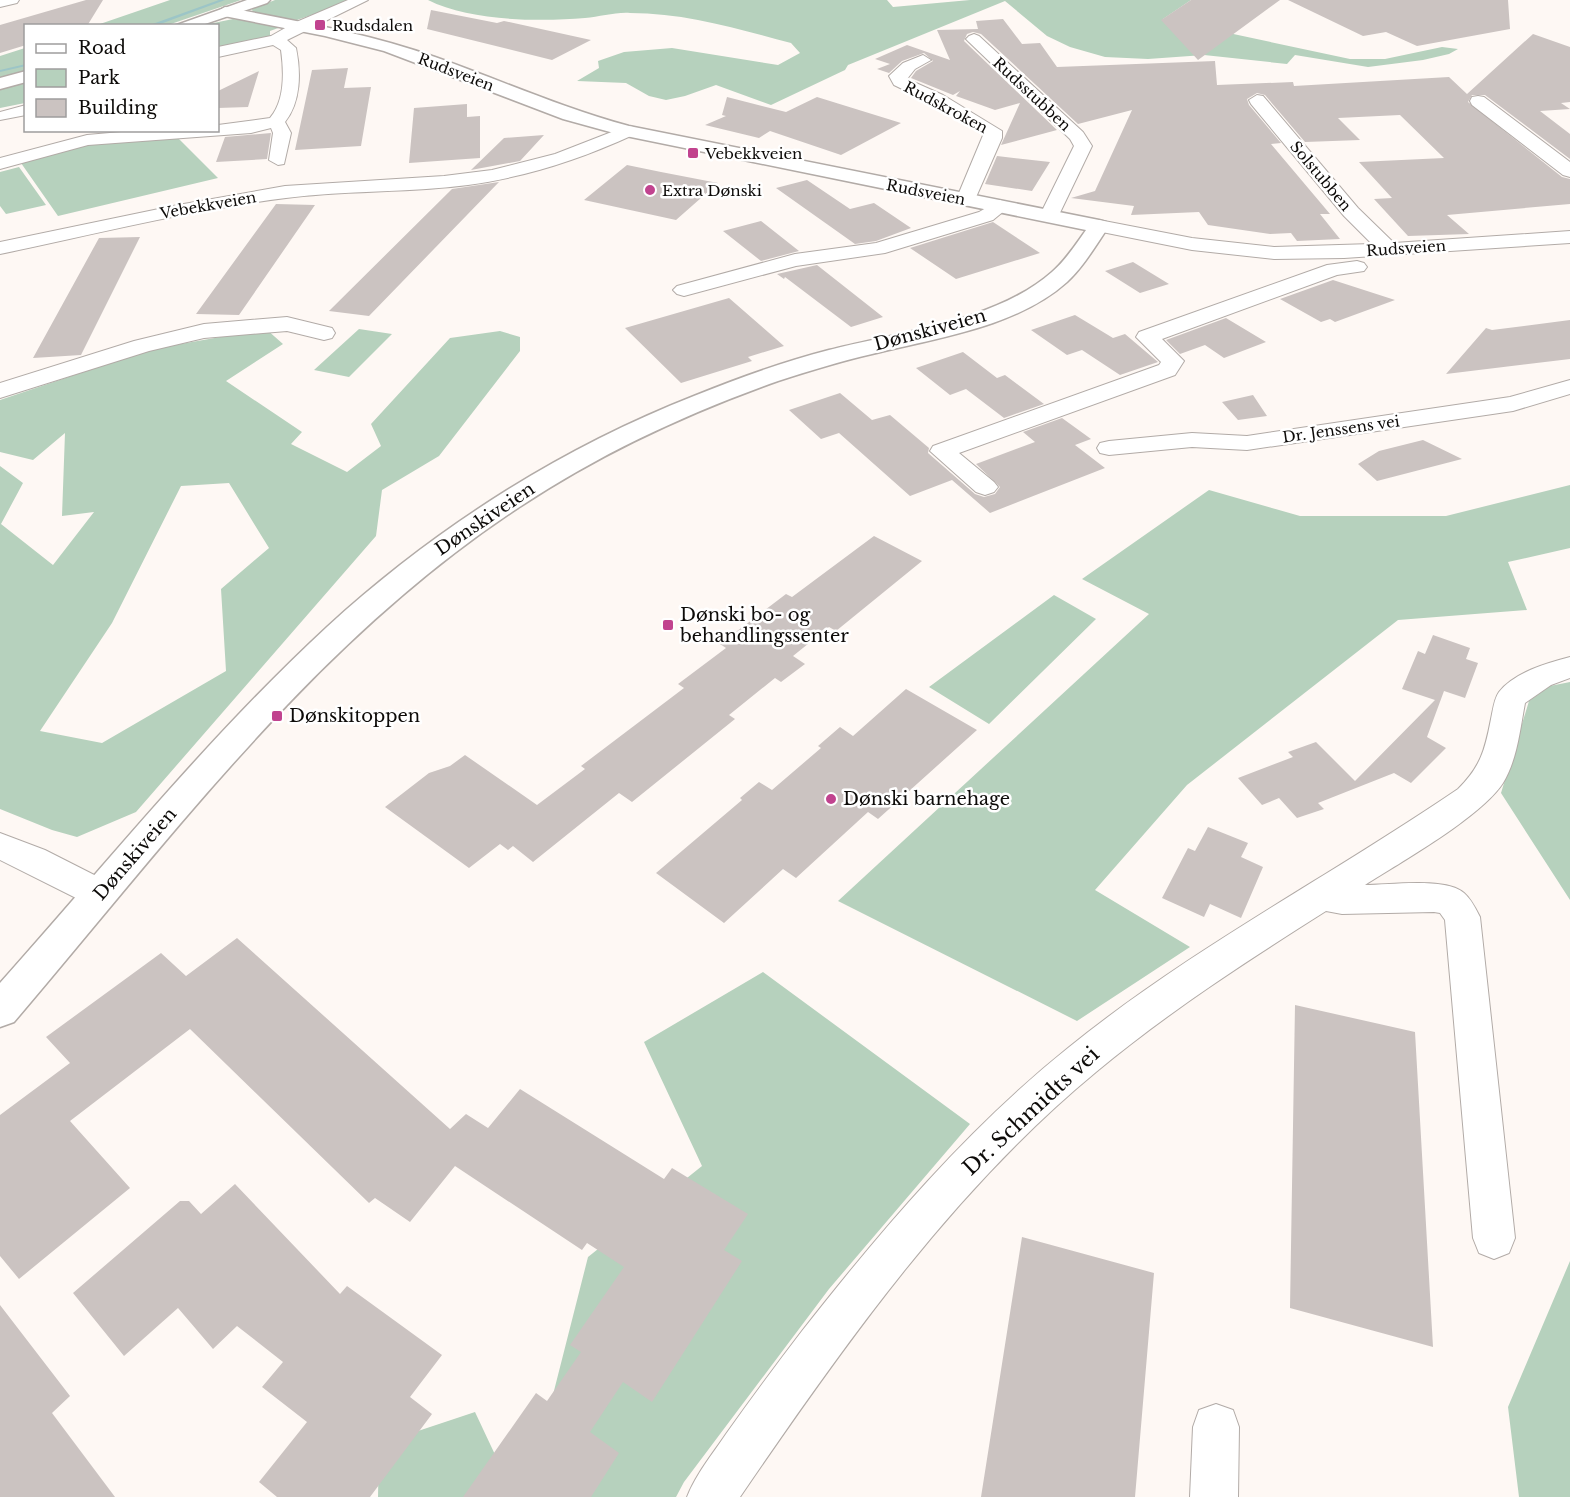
<svg xmlns="http://www.w3.org/2000/svg" width="1570" height="1497" font-family="'Libre Baskerville',serif">
  <style>
    .green { fill: #b6d1bd; fill-rule: evenodd }
    .lines { fill: none; stroke-linecap: round; stroke-linejoin: round }
    .stream { fill: #9cc5c7; fill-rule: evenodd }
    .building { fill: #cbc3c1 }
    .minor-casing { stroke: #b2aba7; stroke-width: 2 }
    .tertiary-casing { stroke: #b2aba7; stroke-width: 3 }
    .secondary-casing { stroke: #b2aba7; stroke-width: 3 }
    .minor { fill: #fff; fill-rule: evenodd }
    .tertiary { fill: #fff; fill-rule: evenodd }
    .secondary { fill: #fff; fill-rule: evenodd }
    .poi-dot { fill: #c1438f; stroke: #fff; stroke-width: 2 }
    .labels { text-anchor: middle; dominant-baseline: central; stroke-width: 5; stroke-linejoin: round; paint-order: stroke }
    .far-poi-label { font-size: 15px; fill: #0d0b09; stroke: #fff; text-anchor: start }
    .far-street-label { font-size: 15px; fill: #0d0b09; stroke: #fff }
    .street-label { font-size: 18px; fill: #0d0b09; stroke: #fff }
    .poi-label { font-size: 18px; fill: #0d0b09; stroke: #fff; text-anchor: start }
    .near-street-label { font-size: 21px; fill: #0d0b09; stroke: #fff }
  </style>
  <rect width="100%" height="100%" fill="#fef8f4"/>
  <path class="green" d="M170,0H241L168,25H97Z
    M275,0H354L297,20L253,13L252,9Z
    M428,0H887L893,7L970,0H1191L1163,19L1350,59H1385L1442,47L1458,49L1449,54L1423,60L1368,67L1295,55L1287,64L1204,55L1148,59L1105,57L1070,47L1047,36L1005,1L848,65L845,70L771,105L716,85L685,96L666,100L649,96L626,83L577,81L599,68L598,61L624,52L672,48L778,65L800,53L791,43C738,29 686,13 630,13C615,12 600,17 585,18C539,22 469,21 428,0Z
    M233,19L277,25L281,27L270,31V36L218,49V26H199Z
    M25,48V71L0,80V56Z
    M25,82V103L0,108V89Z
    M177,137L218,178L58,216L21,163L92,143Z
    M19,167L46,205L6,214L0,206V172Z
    M266,329L283,344L226,381L302,432L291,444L347,472L381,446L371,424L450,338L500,331L520,337V351L439,456L382,490L376,536L136,812L77,837L52,830L0,809V466L23,483L1,524L53,565L94,512L62,516L65,433L33,460L0,452V400L152,349ZM229,483L269,548L221,589L226,671L102,743L40,731L112,623L181,486Z
    M359,329L392,334L349,377L314,370Z
    M1570,485V548L1508,562L1527,610L1398,620L1187,785L1095,890L1190,947L1077,1021L838,901L1149,614L1082,579L1209,490L1300,516H1446Z
    M1054,595L1096,619L989,724L929,687Z
    M1570,682V900L1501,793L1529,701L1550,686Z
    M763,972L970,1124L829,1289L684,1482L676,1497H527L588,1257L702,1166L644,1042Z
    M1570,1261V1497H1519L1508,1407Z
    M475,1412L515,1497H378L379,1444Z"/>
  <g class="lines">
    <path class="stream" d="M219,0H225L155,26H147Z
      M26,64V66L0,72V70Z"/>
  </g>
  <path class="building" d="M86,0H103L87,26H26V45L0,53V25Z
    M1191,0H1280L1198,60L1161,20Z
    M1288,0H1508L1510,29L1417,46L1386,32L1363,36Z
    M431,10L497,23L504,21L591,40L552,60L427,29Z
    M1003,19L1022,44L1040,43L1057,67L1215,61L1217,85L1293,82L1294,86L1449,77L1467,94L1533,34L1570,47V102L1561,103L1570,109L1540,111L1570,134V159L1485,95H1472L1468,102L1562,177L1570,179V204L1447,215L1469,234L1408,236L1374,199L1392,198L1359,162L1444,158L1400,115L1338,118L1360,140L1305,142L1265,95L1257,93L1247,99L1249,105L1281,143L1271,144L1330,214H1320L1340,239L1297,241L1291,233L1270,234L1208,225L1199,212L1131,215L1134,206L1071,198L1095,191L1132,110L1078,124L981,34L973,32L967,34L964,41L1057,130L1001,145L1020,103L995,110L956,96L960,91L953,95L911,78L916,71L933,61L924,53L902,61L889,73L877,69L890,64L875,59L907,45L950,60L937,30L978,29L976,21Z
    M348,68L344,88L371,87L361,146L295,150L312,70Z
    M259,71L248,107L218,108V91Z
    M727,97L786,112L817,97L901,123L841,155L770,131L759,138L705,125L726,116L722,115Z
    M467,104V117L480,116V158L409,163L414,108Z
    M271,133L267,159L216,162L225,137Z
    M544,135L520,161L471,170L504,138Z
    M997,156L1050,162L1032,191L985,184Z
    M627,165L661,172L718,183L676,220L584,200Z
    M807,180L850,209L874,203L911,228L876,241L855,244L776,188Z
    M499,182L369,316L329,311L452,189Z
    M276,204L315,205L239,315L196,314Z
    M761,221L799,251L761,261L723,231Z
    M993,222L1040,253L956,279L910,248Z
    M140,237L81,355L33,358L99,238Z
    M1133,262L1169,284L1140,293L1105,271Z
    M817,265L883,317L851,327L785,277L784,279L777,274Z
    M1333,280L1395,300L1335,322L1330,319L1321,322L1280,299Z
    M729,298L784,346L748,357L752,361L681,383L625,328Z
    M1075,315L1113,338L1125,334L1158,362L1120,375L1082,350L1067,355L1031,330Z
    M1226,318L1266,342L1224,358L1205,345L1180,354L1166,340Z
    M1570,320V359L1446,374L1486,328L1492,330Z
    M963,352L997,378L1005,375L1044,404L1004,418L966,389L950,395L916,368Z
    M840,393L872,420L890,415L929,448L928,453L975,494L984,497L995,494L1000,487L976,464L1035,442L1023,432L1062,418L1091,439L1075,445L1105,468L990,513L952,480L910,496L839,433L821,439L789,410Z
    M1253,395L1267,416L1238,420L1222,402Z
    M1423,440L1462,459L1377,481L1358,464L1379,451Z
    M874,536L922,561L836,631L829,627L793,656L805,664L781,682L775,678L729,715L735,719L632,802L619,793L533,862L513,846L508,850L500,844L469,868L385,807L429,773L450,766L465,755L537,805L585,769L581,766L684,688L678,684L726,648L720,644L786,594L792,597Z
    M1433,635L1470,648L1466,659L1478,663L1465,698L1444,691L1427,737L1446,748L1411,783L1394,773L1318,803L1324,809L1297,818L1279,798L1262,805L1238,778L1293,757L1288,752L1316,742L1355,781L1435,700L1402,689L1418,651L1425,654Z
    M906,689L977,730L878,819L868,812L796,878L783,869L724,923L656,873L742,800L740,798L759,782L772,790L821,748L818,746L840,727L853,736Z
    M1208,827L1248,843L1241,857L1263,867L1241,918L1210,904L1204,917L1162,898L1188,848L1195,851Z
    M237,938L450,1129L466,1114L488,1128L520,1089L664,1179L672,1168L748,1214L724,1250L742,1261L652,1402L623,1382L590,1432L619,1453L591,1497H463L536,1393L547,1401L581,1352L570,1345L624,1267L587,1243L582,1250L455,1166L410,1222L375,1198L369,1203L190,1029L70,1121L130,1188L19,1279L0,1256V1115L70,1063L46,1037L161,953L186,976Z
    M1295,1005L1415,1032L1433,1347L1290,1308Z
    M235,1184L340,1294L347,1286L442,1355L410,1397L432,1414L370,1497H277L259,1482L307,1422L262,1387L283,1362L237,1326L213,1349L178,1308L124,1356L73,1293L180,1201H189L201,1214Z
    M1022,1237L1154,1273L1135,1497H981Z
    M0,1305L70,1396L52,1413L115,1497H0Z"/>
  <g class="lines">
    <defs>
      <path id="minor" d="M0,0H19L17,3L0,7Z
        M348,0H368L287,40L296,48C301,72 301,102 285,122L291,133L284,164L278,165L269,160L273,133L271,128L251,133L88,145L0,169V158L87,135L144,130H218V125L270,118C285,101 284,71 281,50L273,45L218,57V47L271,36L294,23Z
        M974,34L979,36L1083,132L1092,146L1057,219H1043L1040,215L1074,146L1070,139L969,42L966,39L969,36Z
        M923,55L931,60L915,69L907,79L943,95L1002,131V138L973,204L966,206L956,200L984,133L931,103L894,85L889,76L903,63Z
        M1257,95L1263,96L1358,208L1394,243L1570,231V243L1344,258L1274,259L1192,250L1092,230L1089,226L1092,222L1099,220L1192,238L1274,247L1372,244L1344,216L1251,104L1249,100Z
        M1478,96L1484,97L1570,162V177L1563,175L1472,105L1470,101L1472,97Z
        M26,105V115L0,120V112Z
        M627,126L633,127L636,131L633,135C581,159 526,177 468,185C408,193 347,190 286,198C190,210 95,234 0,254V242L178,205L285,186L444,176L492,170L555,154Z
        M1000,200L1010,206L993,220L885,253L796,266L684,296L677,294L673,290L677,286L795,254L876,243L979,212Z
        M1357,261L1364,263L1367,267L1364,271L1337,275L1162,339L1184,361L1175,375L959,453L994,482L998,487L994,492L985,495L976,492L930,451L933,446L1159,365L1161,362L1136,337L1139,332L1327,265Z
        M287,317L332,328L335,333L332,338L324,340L287,331L204,338L149,351L0,398V383L134,341L204,324Z
        M1570,380V394L1513,411L1247,450L1192,447L1109,455L1100,453L1097,448L1100,443L1109,441L1192,433L1247,436L1510,397Z
        M1570,657V678L1551,685L1525,703C1520,730 1517,760 1503,783C1481,817 1401,862 1365,885C1389,885 1446,877 1464,893C1471,899 1476,909 1480,917L1515,1238L1509,1253L1494,1259L1479,1253L1473,1238L1445,920L1440,913L1434,912L1342,914L1326,911C1247,961 1168,1012 1096,1072C954,1189 843,1346 740,1497H687C696,1474 712,1455 726,1434C751,1399 776,1365 802,1331C882,1229 967,1129 1068,1048C1190,949 1329,877 1458,789C1481,766 1485,750 1491,719C1493,710 1494,699 1499,692C1515,672 1547,663 1570,657Z
        M0,833L45,850L112,884L117,894L112,904L100,908L88,904L0,860Z
        M1216,1404L1233,1410L1239,1427L1238,1497H1190L1193,1427L1199,1410Z"/>
      <path id="tertiary" d="M225,7C296,21 367,33 435,57C500,80 562,108 629,126L1099,220L1106,222L1109,226C1096,245 1084,266 1067,282C1017,327 936,338 872,354C841,361 809,371 778,381C688,413 601,453 521,506C316,640 171,838 14,1022L0,1027V983C107,863 209,736 327,627C434,529 559,449 694,396C738,378 783,362 829,350C899,332 997,321 1052,272C1066,260 1076,244 1086,230L621,135L563,119L384,51L325,36L219,15L217,12Z"/>
      <path id="secondary" d="M247,0H270L267,3L199,26H174Z
        M26,71V82L0,89V78Z"/>
    </defs>
    <use href="#minor" class="minor-casing"/>
    <use href="#tertiary" class="tertiary-casing"/>
    <use href="#secondary" class="secondary-casing"/>
    <use href="#minor" class="minor"/>
    <use href="#tertiary" class="tertiary"/>
    <use href="#secondary" class="secondary"/>
  </g>
  <g class="poi-dot">
    <rect x="314" y="19" width="12" height="12" rx="3"/>
    <rect x="687" y="147" width="12" height="12" rx="3"/>
    <circle cx="650" cy="190" r="6"/>
    <rect x="662" y="619" width="12" height="12" rx="3"/>
    <rect x="271" y="710" width="12" height="12" rx="3"/>
    <circle cx="831" cy="799" r="6"/>
  </g>
  <g class="labels">
    <g class="far-poi-label">
      <text x="332" y="25">Rudsdalen</text>
      <text x="705" y="153">Vebekkveien</text>
      <text x="662" y="190">Extra Dønski</text>
    </g>
    <g class="far-street-label">
      <text transform="translate(456 72) rotate(21)">Rudsveien</text>
      <text transform="translate(1032 94) rotate(43)">Rudsstubben</text>
      <text transform="translate(946 107) rotate(28)">Rudskroken</text>
      <text transform="translate(1321 176) rotate(50)">Solstubben</text>
      <text transform="translate(926 192) rotate(11)">Rudsveien</text>
      <text transform="translate(208 205) rotate(-10)">Vebekkveien</text>
      <text transform="translate(1406 248) rotate(-4)">Rudsveien</text>
      <text transform="translate(1341 429) rotate(-8)">Dr. Jenssens vei</text>
    </g>
    <g class="street-label">
      <text transform="translate(930 330) rotate(-15)">Dønskiveien</text>
      <text transform="translate(485 519) rotate(-34)">Dønskiveien</text>
      <text transform="translate(135 854) rotate(-49)">Dønskiveien</text>
    </g>
    <g class="poi-label">
      <text x="680" y="615">Dønski bo- og<tspan x="680" dy="21">behandlingssenter</tspan></text>
      <text x="289" y="716">Dønskitoppen</text>
      <text x="843" y="799">Dønski barnehage</text>
    </g>
    <g class="near-street-label">
      <text transform="translate(1031 1111) rotate(-43)">Dr. Schmidts vei</text>
    </g>
  </g>
  <rect x="24" y="24" width="195" height="108" fill="#ffffff" stroke="#9e9d9d" stroke-width="1.5"/>
  <rect x="36" y="44" width="30" height="9" fill="#ffffff" stroke="#9e9d9d" stroke-width="1.5"/>
  <text x="78" y="54" font-size="18" fill="#0d0b09">Road</text>
  <rect x="36" y="69" width="30" height="18" fill="#b6d1bd" stroke="#9e9d9d" stroke-width="1.5"/>
  <text x="78" y="84" font-size="18" fill="#0d0b09">Park</text>
  <rect x="36" y="99" width="30" height="18" fill="#cbc3c1" stroke="#9e9d9d" stroke-width="1.5"/>
  <text x="78" y="114" font-size="18" fill="#0d0b09">Building</text>
</svg>
